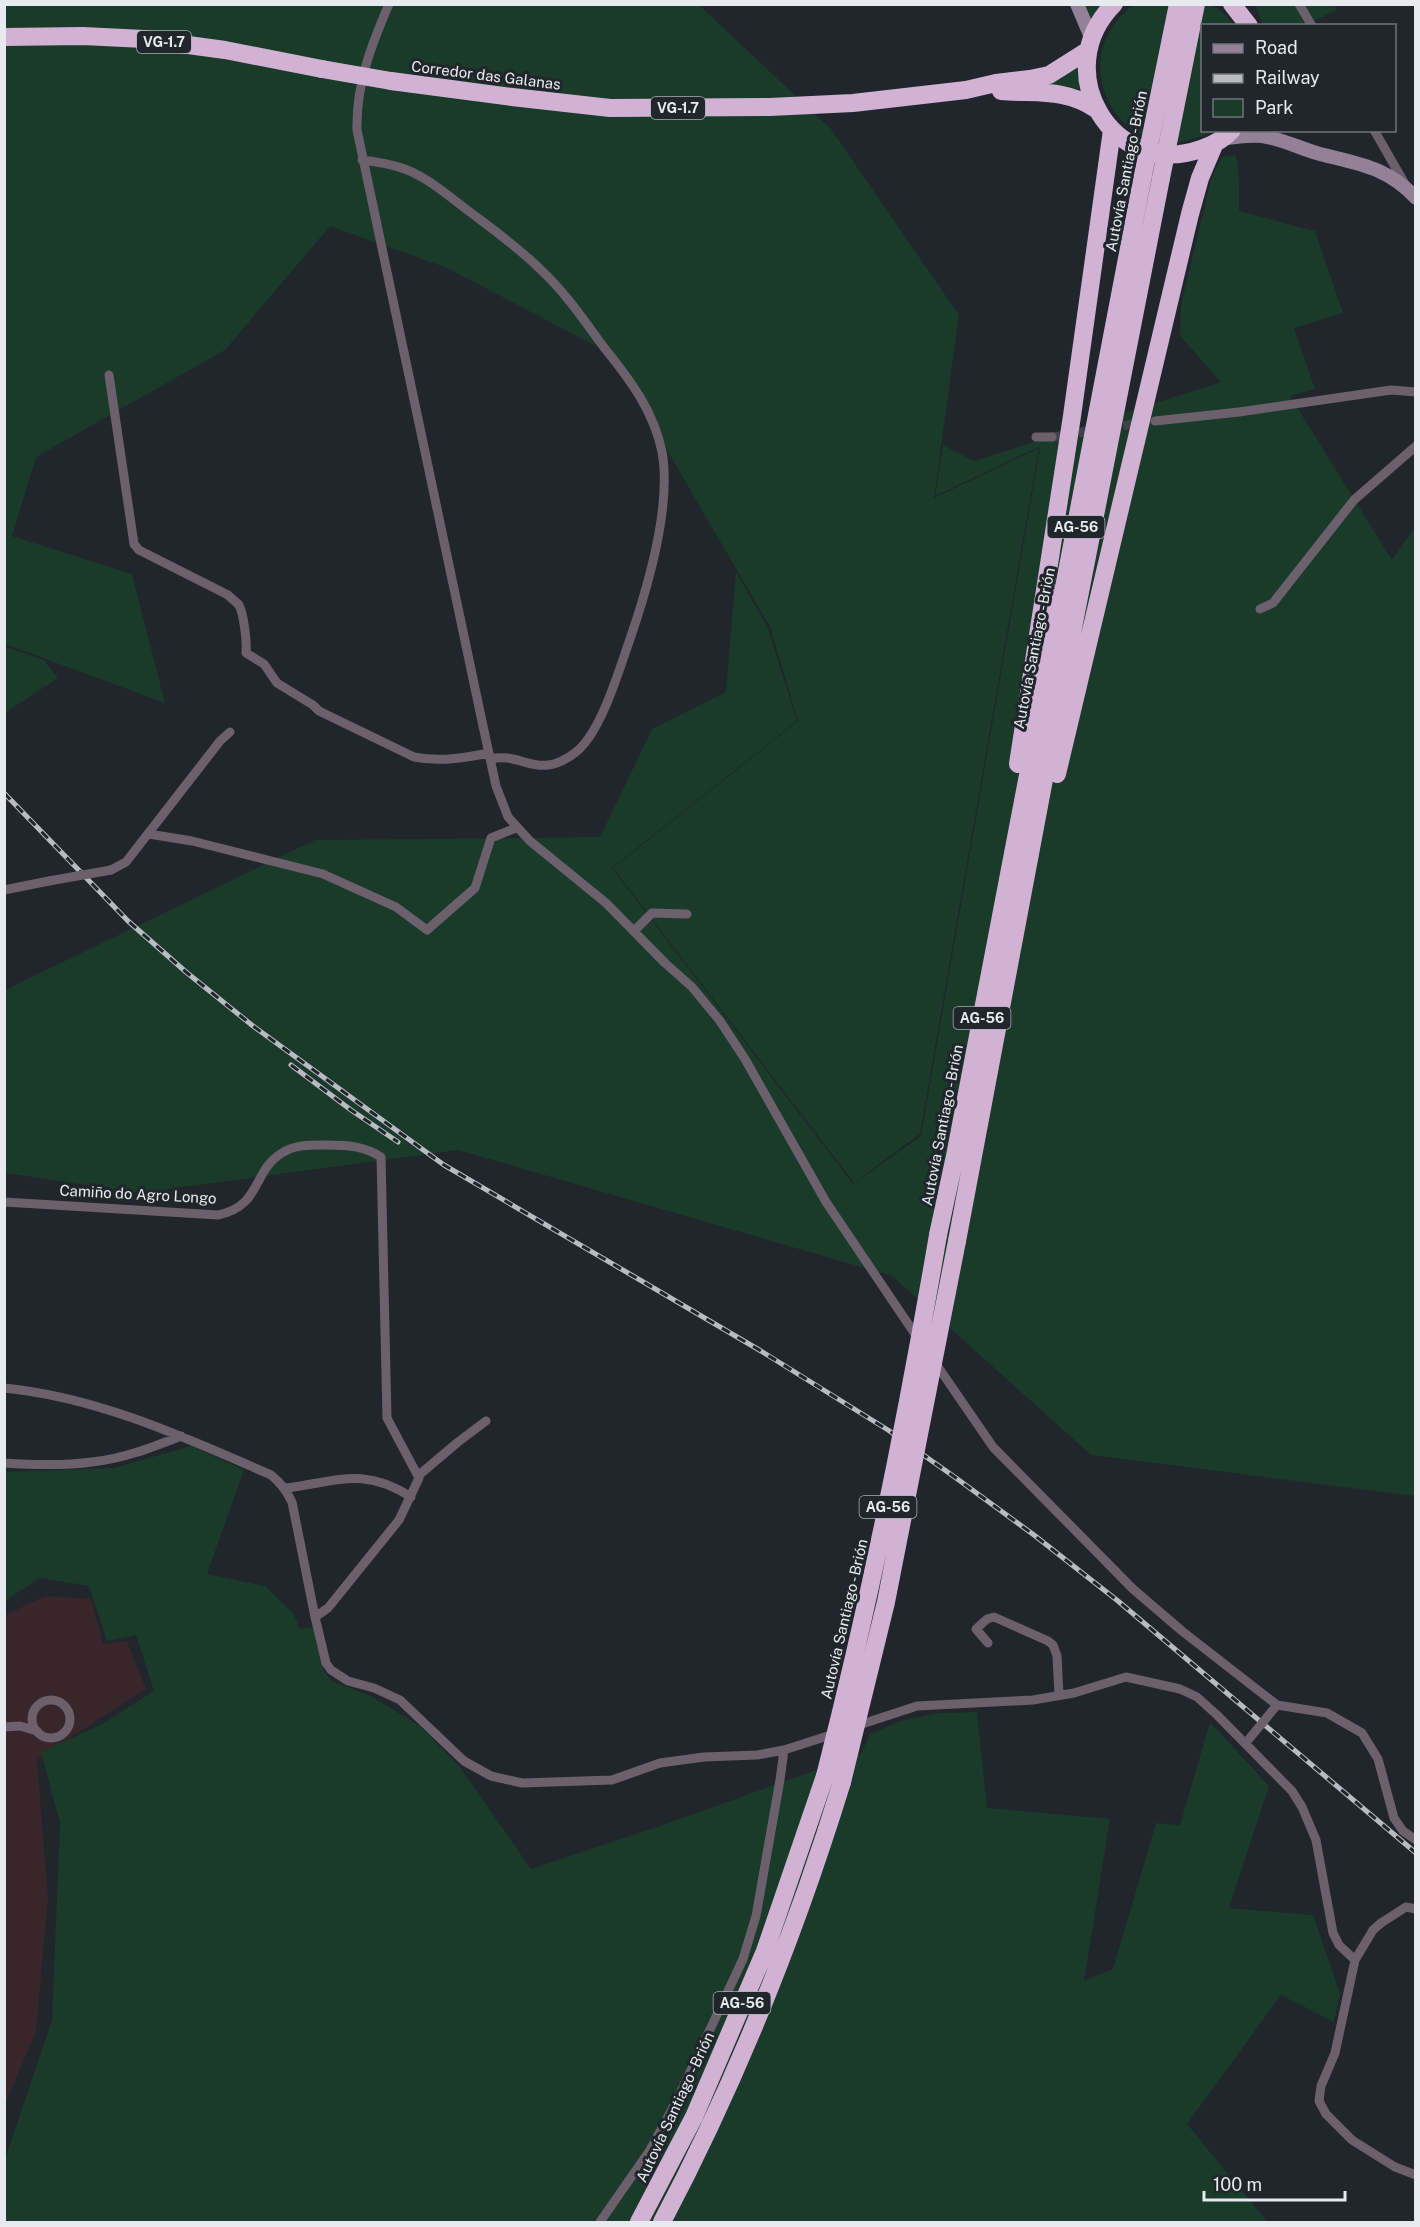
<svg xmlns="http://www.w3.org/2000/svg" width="1420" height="2227" font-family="'Public Sans',sans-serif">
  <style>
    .industrial { fill: #38262b }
    .green { fill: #1a3a2a }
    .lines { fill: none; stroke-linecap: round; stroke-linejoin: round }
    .street-tunnel { stroke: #3f4349; stroke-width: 9; stroke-dasharray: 9 4.5; stroke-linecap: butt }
    .street { stroke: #6c606d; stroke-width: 9 }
    .secondary { stroke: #958197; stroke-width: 14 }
    .highway { stroke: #d1b2d4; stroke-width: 18 }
    .rail-casing { stroke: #b8bbc1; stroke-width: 5 }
    .rail { stroke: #21252c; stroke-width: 3; stroke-dasharray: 9; stroke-linecap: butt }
    .street-bridge { stroke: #6c606d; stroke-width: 9 }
    .highway-bridge { stroke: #d1b2d4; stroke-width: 18 }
    .labels { text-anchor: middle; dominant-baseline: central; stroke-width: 6; stroke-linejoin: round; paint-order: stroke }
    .shield { fill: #21252c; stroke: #acafb4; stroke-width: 1.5 }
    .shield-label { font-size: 14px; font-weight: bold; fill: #e7eaef }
    .street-label { font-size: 15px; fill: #e7eaef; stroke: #21252c }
  </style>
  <rect width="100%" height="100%" fill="#21252c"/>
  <path class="industrial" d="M45,1596L91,1599L103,1644L127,1641L146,1689L37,1759L48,1898L36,2032L5,2104V1615Z"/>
  <path class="green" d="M4,5H699L831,129L959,315L934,498L1039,448L920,1134L854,1183L613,868L798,721L770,627L611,354L447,268L330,226L225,350L36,457L12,536L132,574L165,703L5,644Z
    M1083,5H1103L1090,22Z
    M1134,5H1212L1226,15L1234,25L1202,26V130L1212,131C1128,179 1055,62 1134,5Z
    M1255,5H1334L1337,10L1306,25H1263Z
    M1078,67L1081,90L1061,85L1034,86Z
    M1236,155L1239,179V211L1315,231L1343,313L1294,328L1315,389L1290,396L1392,560L1415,527V1496L1091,1455L892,1276L458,1150L140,1193L5,1173L4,992L15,985L315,840L600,837L652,729L726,692L736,572L768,628L797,721L612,868L853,1184L921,1136L1040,448L1039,447L935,496L943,445L974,461L1221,382L1180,336L1181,305L1211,179L1222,157Z
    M4,646L44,660L58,678L5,713Z
    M191,1446L244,1470L207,1574L265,1586L293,1613L300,1629L313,1627L324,1671L332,1681L371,1696L420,1726L460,1767L531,1869L660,1826L861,1754L870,1734L900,1721L939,1713L977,1712L987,1808L1110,1819L1084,1981L1113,1969L1156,1823L1180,1825L1210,1722L1269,1786L1229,1908L1313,1915L1340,1993L1334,2022L1281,1995L1187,2124L1266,2220L1264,2222H5V2159L52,2020L60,1823L41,1752L102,1724L154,1691L136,1635L107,1641L89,1586L40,1578L5,1601V1472L113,1468Z"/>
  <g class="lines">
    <path class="street-tunnel" d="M1110,428L1141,423
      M1052,437L1096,430"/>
    <path class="street" d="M389,4C371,46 356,84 357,130L483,726L496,786L508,817L530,841L606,903L665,963L692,987L720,1021L745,1059L826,1202L919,1340
      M1299,4L1312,26
      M1374,130L1405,184
      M362,160C379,162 398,165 414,173C433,182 450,197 466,209C491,228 518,247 540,269C566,293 585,322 606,350C631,381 654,412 662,452C672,507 647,590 629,642C618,673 601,732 576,752C538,782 522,751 490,759
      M109,375L134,544L139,550L228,595C231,598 236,602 239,605C244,615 247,642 246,653L264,664L277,683L313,705L319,711L414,757C440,762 464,758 489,753
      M1155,421L1239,412L1391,390L1416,392
      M1036,437H1052
      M1260,609L1273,603L1354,500L1416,446
      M149,834L192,841L323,874L396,907L427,930L475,888L491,838L516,828
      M111,870L126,862L220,741L230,732
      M4,890L49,881
      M634,931L652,913L687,914
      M4,1202L218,1215C262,1206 252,1171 282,1153C296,1144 312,1145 327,1145C347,1145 364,1146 381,1157L387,1418L419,1478L399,1520L328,1608L315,1617
      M934,1361L993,1447L1133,1589L1182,1631L1277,1705L1327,1713L1362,1733L1378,1759L1394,1818L1403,1831L1416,1840
      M4,1388C98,1397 186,1438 271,1475C281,1483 286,1490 292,1502L315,1617L326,1663L331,1670L348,1681L374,1688L400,1700L464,1761L491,1776L522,1783L612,1780L660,1763L704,1757L757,1755L784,1750L837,1733
      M4,1463C34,1465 63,1466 92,1462C123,1459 153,1447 181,1436
      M419,1475L458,1442L486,1421
      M286,1488C336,1482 363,1466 411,1497
      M988,1643L976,1629L987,1619L994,1617L1048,1641L1053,1645L1057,1656L1059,1695
      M32 1719a19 19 0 1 1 38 0a19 19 0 1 1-38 0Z
      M856,1726L917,1706L1033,1700L1074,1693L1126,1677L1180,1689L1197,1697L1217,1715L1292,1791L1302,1807L1316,1840L1333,1933L1339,1945L1355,1960
      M4,1727L20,1726L37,1731
      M1416,1909L1406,1907L1381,1923L1373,1930L1355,1960L1335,2053L1321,2086L1319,2101L1326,2114L1352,2140L1395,2167L1416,2175
      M600,2222L650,2150L677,2100L743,1959L756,1916L780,1780L784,1750"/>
    <path class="secondary" d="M1077,4L1091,37
      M1225,138C1237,137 1250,135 1262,136C1283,139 1301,149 1320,154C1359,164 1387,167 1416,198"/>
    <path class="highway" d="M1114,4C1048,70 1112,180 1201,149C1213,145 1223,140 1232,130
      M1232,4L1249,26
      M4,37L83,36L144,39L225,50L322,69
      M391,81L512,97L610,108L770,107L853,103L966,90L996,83L1030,79L1049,75L1087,51
      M1001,91C1036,94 1065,88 1096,109
      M1018,764L1072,416L1112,130
      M1057,774L1190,214L1200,178L1214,145
      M938,1235L955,1156L1143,175
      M957,1241L1062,684L1161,178
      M639,2222L694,2117L765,1951L825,1776
      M662,2222C736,2082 795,1934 842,1782"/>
    <defs>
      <path id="rail" d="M4,793L128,921L186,972L253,1026L444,1165L761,1351L888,1430L956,1478L1034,1535L1118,1601L1416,1853
        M291,1065L351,1110L398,1142"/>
    </defs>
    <use href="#rail" class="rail-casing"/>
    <use href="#rail" class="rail"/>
    <path class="street-bridge" d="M49,881L111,870
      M1249,1739L1277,1705"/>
    <path class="highway-bridge" d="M322,69L391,81
      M1143,175L1178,4
      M1161,178L1196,4
      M825,1776C871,1597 907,1417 938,1235
      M842,1782L886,1602L957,1241"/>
  </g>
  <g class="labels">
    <g class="shield">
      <rect x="137" y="31" width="54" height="22" rx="4.5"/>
      <rect x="651" y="97" width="54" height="22" rx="4.5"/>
      <rect x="1047.5" y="516" width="57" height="22" rx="4.5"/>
      <rect x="953.5" y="1007" width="57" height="22" rx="4.5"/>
      <rect x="859.5" y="1496" width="57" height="22" rx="4.5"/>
      <rect x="713.5" y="1992" width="57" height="22" rx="4.5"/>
    </g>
    <g class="shield-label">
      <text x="164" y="42">VG-1.7</text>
      <text x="678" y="108">VG-1.7</text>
      <text x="1076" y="527">AG-56</text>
      <text x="982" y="1018">AG-56</text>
      <text x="888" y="1507">AG-56</text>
      <text x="742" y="2003">AG-56</text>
    </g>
    <g class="street-label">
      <text transform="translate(486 75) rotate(7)">Corredor das Galanas</text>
      <text transform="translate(1126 171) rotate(-79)">Autovía Santiago - Brión</text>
      <text transform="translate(1034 648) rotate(-79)">Autovía Santiago - Brión</text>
      <text transform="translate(942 1125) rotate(-79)">Autovía Santiago - Brión</text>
      <text transform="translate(138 1194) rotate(3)">Camiño do Agro Longo</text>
      <text transform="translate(844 1619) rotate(-77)">Autovía Santiago - Brión</text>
      <text transform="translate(675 2107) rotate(-65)">Autovía Santiago - Brión</text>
    </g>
  </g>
  <rect width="1420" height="2227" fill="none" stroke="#e7eaef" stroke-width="12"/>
  <rect x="1201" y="24" width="195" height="108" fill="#21252c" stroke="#70747a" stroke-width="1.5"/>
  <rect x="1213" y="44" width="30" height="9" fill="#958197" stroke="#70747a" stroke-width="1.5"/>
  <text x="1255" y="54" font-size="18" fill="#e7eaef">Road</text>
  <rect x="1213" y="74" width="30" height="9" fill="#b8bbc1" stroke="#70747a" stroke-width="1.5"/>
  <text x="1255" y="84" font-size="18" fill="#e7eaef">Railway</text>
  <rect x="1213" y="99" width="30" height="18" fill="#1a3a2a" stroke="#70747a" stroke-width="1.5"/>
  <text x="1255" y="114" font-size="18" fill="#e7eaef">Park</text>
  <path d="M1204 2191v9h141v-9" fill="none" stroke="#e7eaef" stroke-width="3"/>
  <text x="1213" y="2191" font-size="18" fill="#e7eaef" stroke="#21252c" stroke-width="4.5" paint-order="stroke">100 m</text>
</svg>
